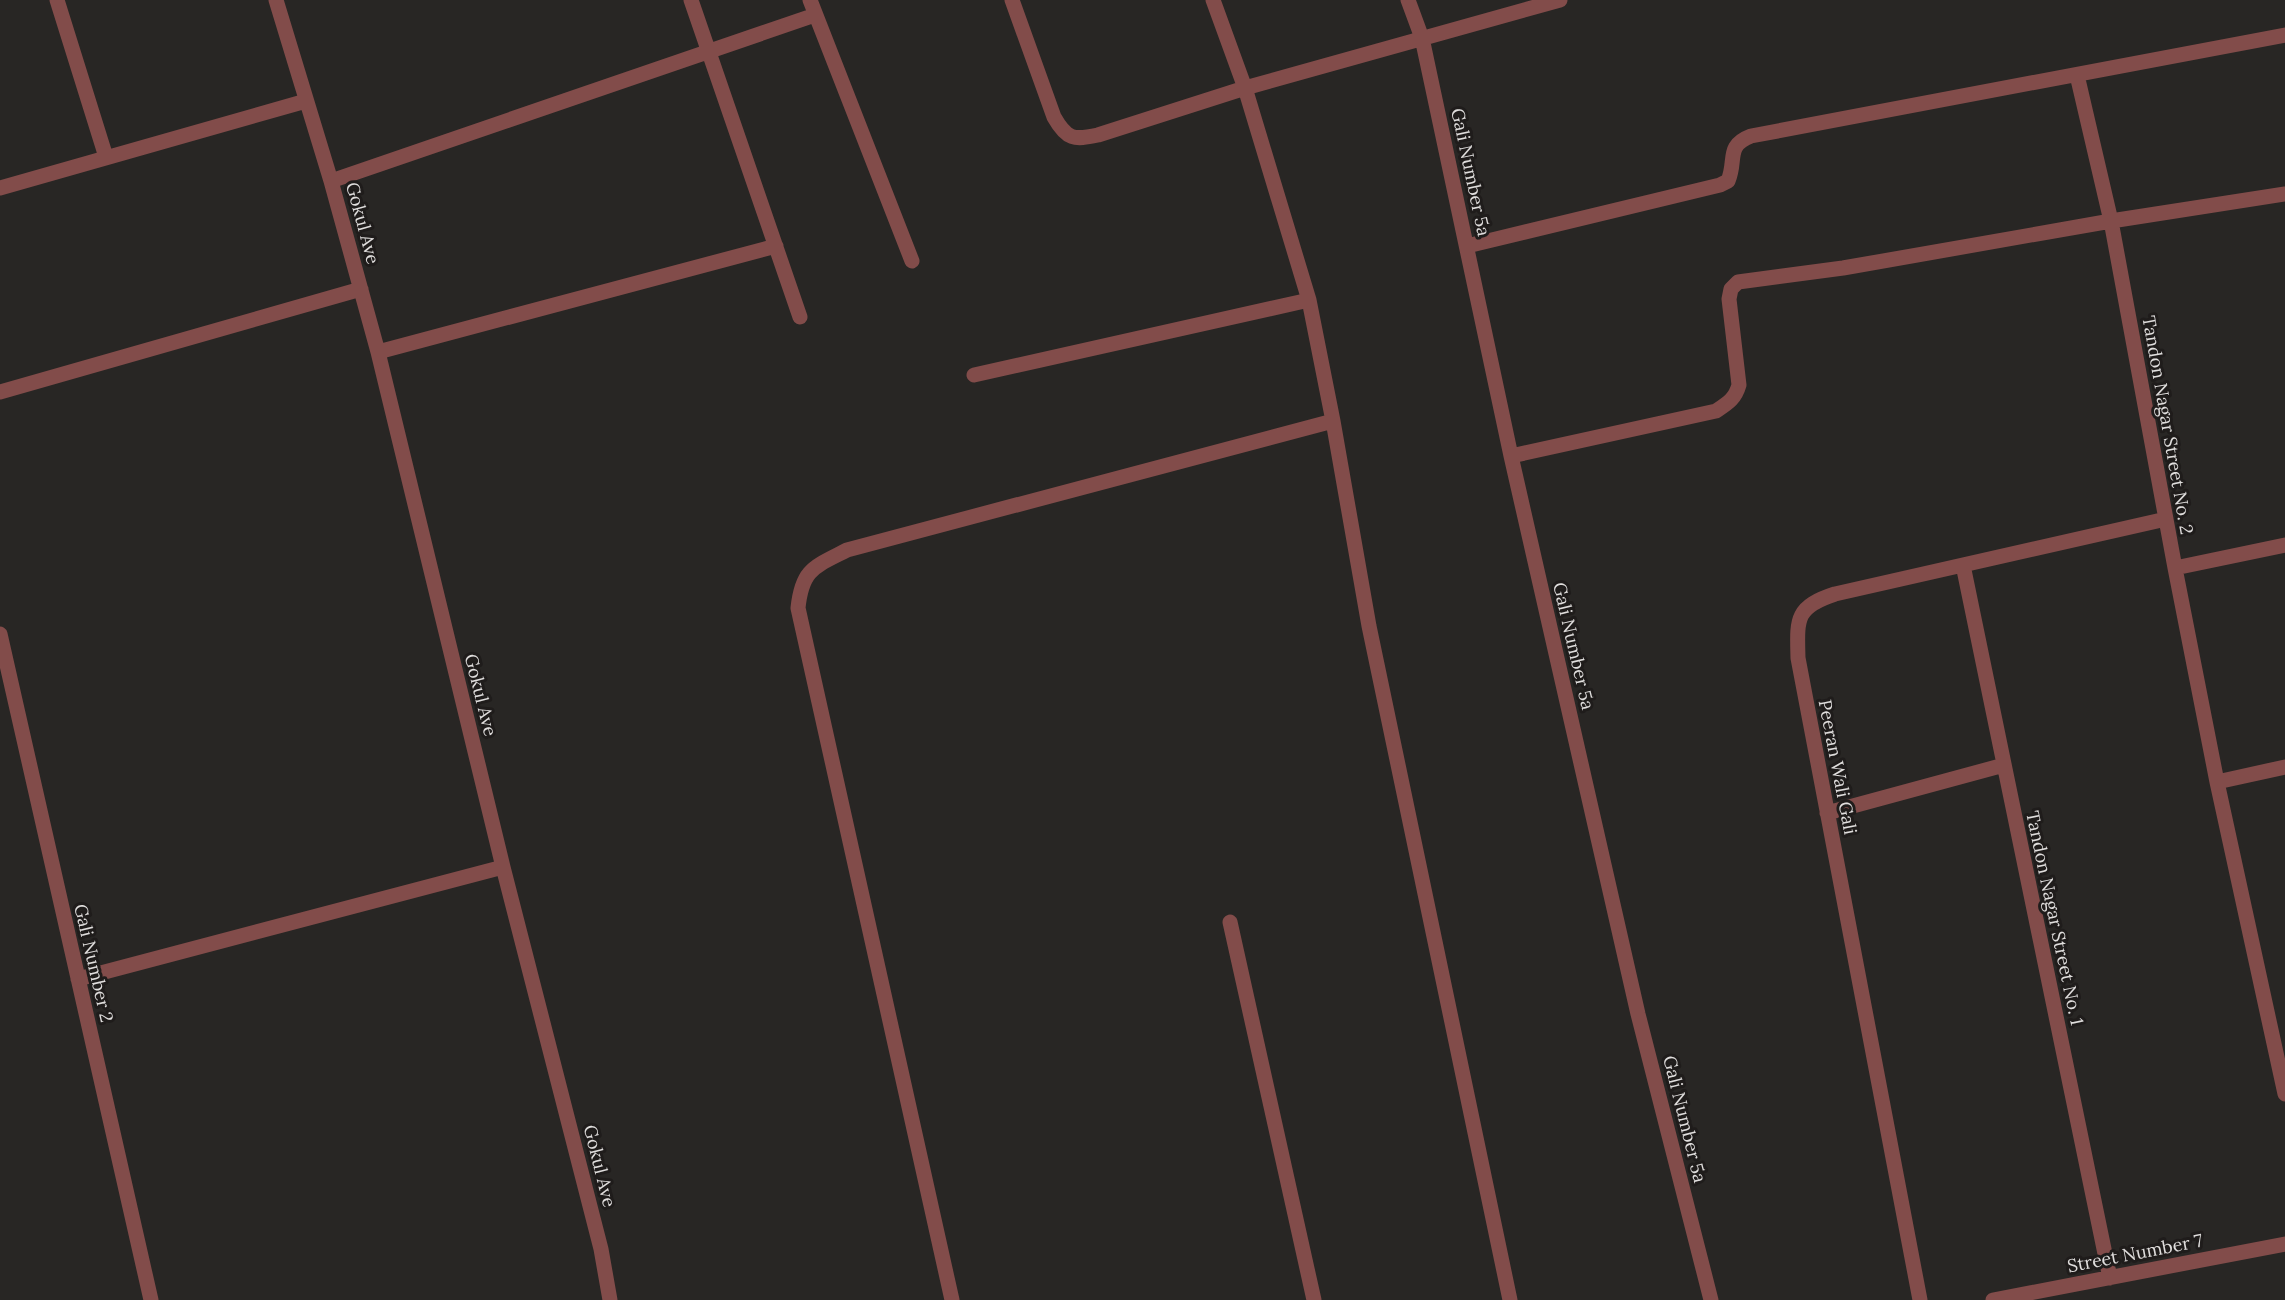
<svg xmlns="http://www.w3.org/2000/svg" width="2285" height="1300" font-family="Lora,serif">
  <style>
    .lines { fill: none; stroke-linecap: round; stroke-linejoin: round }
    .minor { stroke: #824c4a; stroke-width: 15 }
    .labels { text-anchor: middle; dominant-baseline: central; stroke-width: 6; stroke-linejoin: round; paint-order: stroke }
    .street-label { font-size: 18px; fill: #e0dedd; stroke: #1f1c1b }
  </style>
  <rect width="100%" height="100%" fill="#282624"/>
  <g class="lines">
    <path class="minor" d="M57,0L106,157
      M276,0L331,181L378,352L503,867L601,1249L610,1300
      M691,0L800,317
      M810,0L912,261
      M1012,0L1054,117C1067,140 1074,140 1098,135L1245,88L1560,0
      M1213,0L1245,88L1309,300L1333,421L1369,626L1510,1300
      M1408,0L1422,38L1511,456L1638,1014L1711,1300
      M2077,75L2111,221L2175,568L2217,782L2285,1094
      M331,181L815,15
      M0,188L306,101
      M1467,246L1720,185L1728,181C1737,160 1725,146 1751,136L2285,35
      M378,352L776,246
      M974,375L1309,300
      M0,392L361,289
      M1511,456L1716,411C1728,403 1735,399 1739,385L1729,299L1731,289L1738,282L1843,268L2111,221L2285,194
      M1963,565L2110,1278
      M2175,568L2285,545
      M0,634L151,1300
      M2217,782L2285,767
      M1827,813L2004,765
      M1230,922L1314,1300
      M78,979L503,867
      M952,1300L798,608C802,569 814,567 847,550L1333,421
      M1920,1300L1798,658C1797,619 1795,607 1835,594L2166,519
      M1993,1300L2285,1244"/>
  </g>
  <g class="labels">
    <g class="street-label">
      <text transform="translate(1471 172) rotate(78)">Gali Number 5a</text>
      <text transform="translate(363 223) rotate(75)">Gokul Ave</text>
      <text transform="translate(2168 425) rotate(80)">Tandon Nagar Street No. 2</text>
      <text transform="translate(1574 646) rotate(77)">Gali Number 5a</text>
      <text transform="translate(481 695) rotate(76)">Gokul Ave</text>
      <text transform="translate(1838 767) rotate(79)">Peeran Wali Gali</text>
      <text transform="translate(2055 918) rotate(78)">Tandon Nagar Street No. 1</text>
      <text transform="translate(94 963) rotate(77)">Gali Number 2</text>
      <text transform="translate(1685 1119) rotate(76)">Gali Number 5a</text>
      <text transform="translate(600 1166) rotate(76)">Gokul Ave</text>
      <text transform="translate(2135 1253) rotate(-11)">Street Number 7</text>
    </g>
  </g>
</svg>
